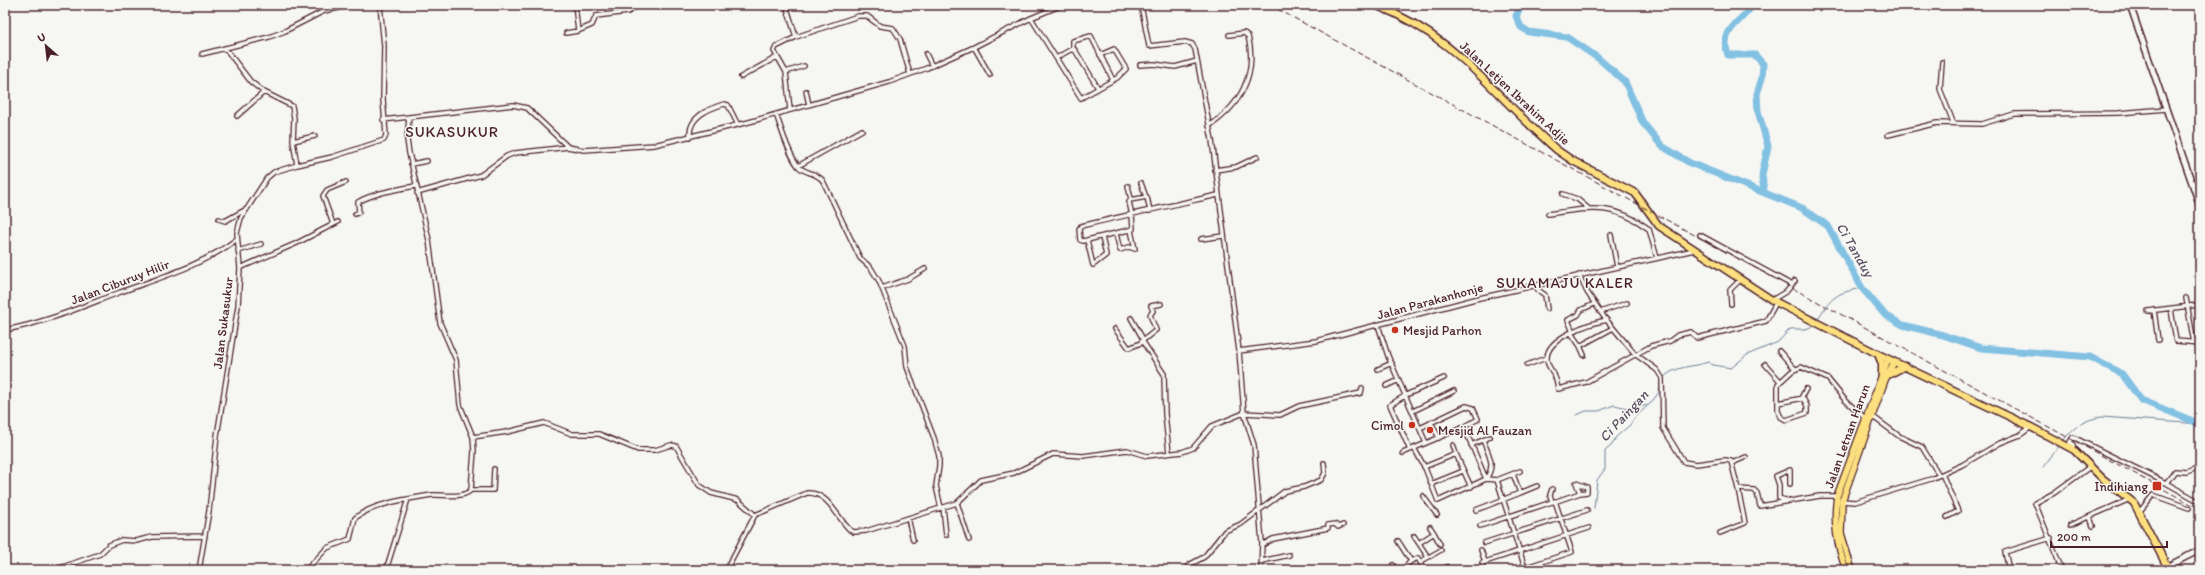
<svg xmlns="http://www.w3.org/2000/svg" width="2205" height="575" font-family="Itim,sans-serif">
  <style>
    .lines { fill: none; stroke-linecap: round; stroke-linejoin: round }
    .stream { stroke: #6c8099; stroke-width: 1 }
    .river { stroke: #83c1e3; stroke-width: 7 }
    .street-casing { stroke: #4a1f2b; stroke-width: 6 }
    .secondary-casing { stroke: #4a1f2b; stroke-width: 8 }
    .primary-casing { stroke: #4a1f2b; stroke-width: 8 }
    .highway-casing { stroke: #4a1f2b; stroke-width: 9 }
    .street { stroke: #f6f6f2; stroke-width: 3.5 }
    .secondary { stroke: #f6f6f2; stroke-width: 5 }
    .primary { stroke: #fce080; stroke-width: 5.5 }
    .highway { stroke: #fce080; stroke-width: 6 }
    .rail { stroke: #4a1f2b; stroke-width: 1; stroke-dasharray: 6 3; stroke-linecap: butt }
    .poi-dot { fill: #c8321e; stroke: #f6f6f2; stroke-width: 1.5 }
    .labels { text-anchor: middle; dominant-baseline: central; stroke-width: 3; stroke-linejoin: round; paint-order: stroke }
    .street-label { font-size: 13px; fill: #4a1f2b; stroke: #f6f6f2 }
    .poi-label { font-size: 13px; fill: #4a1f2b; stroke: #f6f6f2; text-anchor: start }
    .water-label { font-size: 14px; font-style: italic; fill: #5b5062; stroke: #f6f6f2 }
    .quarter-label { font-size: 15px; letter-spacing: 1px; fill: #4a1f2b; stroke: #f6f6f2 }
  </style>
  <rect width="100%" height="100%" fill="#f6f6f2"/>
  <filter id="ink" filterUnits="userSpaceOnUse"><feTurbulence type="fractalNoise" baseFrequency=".025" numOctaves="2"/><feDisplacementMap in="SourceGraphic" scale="8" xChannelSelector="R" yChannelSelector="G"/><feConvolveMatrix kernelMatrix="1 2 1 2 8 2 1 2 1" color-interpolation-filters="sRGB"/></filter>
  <g filter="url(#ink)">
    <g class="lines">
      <path class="stream" d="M1817,320C1832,297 1835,293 1862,288
        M1664,377C1675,366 1693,367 1708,362L1713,365L1731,368L1747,355L1778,342L1790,329C1799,328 1807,332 1814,324
        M1577,415L1586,411H1599L1614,405L1634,409L1647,405
        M2063,441C2073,427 2085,419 2102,417L2200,424
        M2043,467L2060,445
        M1594,508L1597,480L1605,469V451L1612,445L1616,437L1630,425L1635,417L1651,403L1659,392L1660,381"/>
      <path class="river" d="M1522,5L1516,16L1521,27L1529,32L1567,37L1598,58L1625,82L1643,123L1662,146L1690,163L1802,208L1828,226L1862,288L1885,315L1903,325L1943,335L1981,348L2090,357L2122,374L2141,400L2200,424
        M1753,5C1740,23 1719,30 1728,55H1755L1763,64L1762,78L1757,94L1758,111L1768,146L1762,175L1764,192"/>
      <defs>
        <path id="street" d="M575,5L578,31L592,25L596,16L628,12L638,5
          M625,5L626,12
          M786,5L796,37L776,47L774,51L786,72L790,110
          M1141,5L1149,46L1185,42L1192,44L1195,49L1212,140L1239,351L1244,413L1254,445L1262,543L1261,570
          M1031,18L1081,98L1117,78L1126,69L1114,49L1100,55
          M566,33L578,31
          M796,37L858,16H867L880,26L893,28L900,39L910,74
          M974,47L990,75
          M225,48L251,82L264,92L292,106L294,118L293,141L297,165
          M1073,49V41L1091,36L1113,80
          M202,54L269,37L285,31L324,11L354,5
          M926,54L932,66
          M1056,58L1070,50H1075L1098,88
          M1942,62L1940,89L1953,122
          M1140,65L1154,64L1175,67L1197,61
          M786,72L804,66
          M741,77L777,57
          M806,91L809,105
          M776,114C781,128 789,156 799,167C806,174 817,172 823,181L860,258L871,268L879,281L905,346L907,367L934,438L939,456V466L936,486L941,508
          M237,116L264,92
          M383,120L513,105L527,108L568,147L584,150L654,145L749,122L889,82L927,68L974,47L1031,18L1062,5
          M1209,126C1240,106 1258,74 1248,36L1244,33L1229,35
          M1888,135L1937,123L1982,124L2014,114L2119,113L2166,109
          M690,137C688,117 708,109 724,104L728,105L738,125
          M293,141L315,136
          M411,164L427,161
          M798,166L862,130
          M1215,170L1236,167L1257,157
          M1141,183L1146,197
          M1128,186L1131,199
          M417,193L481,175L507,156L515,153L568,147
          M1563,194L1577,199L1588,208
          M1150,211L1147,197L1130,200L1129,202L1132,215L1133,229L1083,241L1080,240L1079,229L1081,226C1127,215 1173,205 1218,195
          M355,214L359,212L358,202C376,192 396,190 415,186
          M1548,214C1589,208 1613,202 1649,229L1657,258
          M219,219L225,221L245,210
          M333,224L323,196L327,190L346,182
          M1116,234L1120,250L1129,247L1135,249L1131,230
          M1611,235L1617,267
          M1700,235L1792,285
          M1201,239L1223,236
          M1087,240L1093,265L1106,255L1102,237
          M238,251L261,244
          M240,268L295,244L338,222
          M1579,275L1587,292L1604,317L1635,354L1657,370L1662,378L1663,428L1684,462L1696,464L1725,460L1731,461L1738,489L1754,490L1757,493L1760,506L1820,496H1837
          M1536,285L1538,290L1545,295L1547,309
          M882,288L908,279L925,269
          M2186,298L2194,343
          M1772,300L1787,291L1795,281
          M1731,304L1730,290L1740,280
          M2171,309L2176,341L2200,343
          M2154,310L2158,340
          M2148,311L2198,305
          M1600,312L1627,303
          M1131,318L1143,339
          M1607,320C1591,323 1547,337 1547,358C1546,366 1553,370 1555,377C1557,381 1557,385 1558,389L1586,382L1651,346L1670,341L1678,335L1691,332L1697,338L1766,321L1776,303
          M1378,325L1388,356L1426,443L1464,427L1478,419L1473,408L1466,406L1420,428
          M1115,329L1129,348L1143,342L1164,374L1165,414L1169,453
          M5,330C45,323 81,307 118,293C159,278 202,266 237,239
          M1573,332L1568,320L1578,315L1581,310L1594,304
          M1571,333L1580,346
          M1141,342L1156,330L1150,315L1153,311L1151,306L1161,304
          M1239,351L1316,341L1475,299L1694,250
          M1779,351L1795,369
          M1584,355L1580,346L1613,328
          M1765,364L1780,381
          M1527,365L1546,358
          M1378,369L1392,363
          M1386,386L1399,380
          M1801,398L1806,389
          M1778,403L1803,398L1807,406V413L1786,420L1781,417L1778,411V384L1792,371L1801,367L1828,379L1845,400L1865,418
          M1413,411L1454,391
          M1872,416L1899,436L1922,447L1939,475
          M1431,422L1439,438
          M1464,427L1486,479L1497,480L1525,568
          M473,437L507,432L544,423L572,434H599L638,450H655L671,445L676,446L699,485L711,493L738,500L755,515
          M1453,445L1456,454
          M1471,445L1490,437
          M1414,448L1425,468L1438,501L1486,479C1496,464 1489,456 1483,440
          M1410,450L1390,405L1406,395L1444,378
          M2074,450V445L2070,442L2073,437L2166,483
          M1403,453L1426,443
          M1732,463L1746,457
          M1424,467L1456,454L1471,487
          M2200,467L2186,472L2175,471L2166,483L2200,502
          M1513,474L1520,493L1537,486
          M1942,474L1958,511L1947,517
          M1497,480L1520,471
          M1431,484L1463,471
          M471,490H493L494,469
          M1423,496L1437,515
          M1785,500L1779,498V485L1776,476L1790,470V484
          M1842,501L1855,502L1931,479L1962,465L2000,443L2020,435L2031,427
          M1554,502L1580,493L1576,483L1587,487V492L1580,493
          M957,503L969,540
          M943,507L946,535
          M1476,510L1520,493
          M2140,511L2153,495L2189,508
          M2090,517L2093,526
          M908,518L913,540
          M2070,525L2130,499
          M1480,526L1552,502L1550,495L1552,489
          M1434,533L1440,544
          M1720,533L1745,523L1738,489
          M1414,536L1428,557
          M1398,541L1411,561L1406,566L1408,570
          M1419,543L1434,533L1430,527
          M1484,543L1587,510
          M1262,545L1273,539L1328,528V525L1335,524L1338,527L1343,525
          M1481,550L1485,562
          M1262,561L1289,555
          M1411,561L1418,558L1422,566L1420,570
          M1420,562L1441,550
          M1189,565L1204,557L1225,531L1241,524L1285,491L1304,487L1321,480L1325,473L1324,463
          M1393,565L1396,570
          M54,570L100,554L109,545L122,540L136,541L152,537L205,536
          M199,570L209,511L217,436L238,306L240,268L237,233L241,218L267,178L274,172L297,165L332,157L384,140L386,135L383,99L384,46L380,5
          M306,570L327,548L350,539L355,518C374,503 408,499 432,495C442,494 463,499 471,490L474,451L473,437L460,405L456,360L440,323L429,240L409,153L407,140L409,117
          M386,570L408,499
          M726,570L755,515L807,493C828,491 837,518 850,530L854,532L866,531L957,503L981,480L1014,473L1053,454L1083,456L1127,450L1147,456L1182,452L1193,448L1212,426L1244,413L1280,415L1299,406L1361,393L1362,388
          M1443,570L1447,567
          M1484,570L1482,563L1589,528
          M1517,570L1572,552L1555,501
          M2009,570L2005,552L2051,538
          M2062,570L2035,503L2054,493L2091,466"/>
        <path id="secondary" d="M2130,5L2200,206
          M2168,566L2200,550"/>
        <path id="primary" d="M1846,570C1837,545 1833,523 1837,496L1888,359
          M1852,570L1841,533L1842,501L1885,380L1894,362"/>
        <path id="highway" d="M1375,5C1457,36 1494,96 1557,150L1573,161L1635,193L1659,226L1772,300L1878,354L2031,427L2074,450L2102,478L2134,503L2169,570
          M1878,354L1882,364V375
          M1888,375L1905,366"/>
      </defs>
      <use href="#street" class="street-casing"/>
      <use href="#secondary" class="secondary-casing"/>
      <use href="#primary" class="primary-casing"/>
      <use href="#highway" class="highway-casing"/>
      <use href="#street" class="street"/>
      <use href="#secondary" class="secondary"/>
      <use href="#primary" class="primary"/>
      <use href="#highway" class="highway"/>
      <path class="rail" d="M1270,5L2200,509"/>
    </g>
  </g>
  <g class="poi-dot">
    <circle cx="1395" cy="330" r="4"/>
    <circle cx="1412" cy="425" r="4"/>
    <circle cx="1430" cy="430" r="4"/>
    <rect x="2152" y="481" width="10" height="10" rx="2"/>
  </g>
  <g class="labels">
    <g class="street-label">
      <text transform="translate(1515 93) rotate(43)">Jalan Letjen Ibrahim Adjie</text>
      <text transform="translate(120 282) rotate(-21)">Jalan Ciburuy Hilir</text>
      <text transform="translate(1430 301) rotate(-15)">Jalan Parakanhonje</text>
      <text transform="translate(223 323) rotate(-83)">Jalan Sukasukur</text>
      <text transform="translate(1847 436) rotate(-70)">Jalan Letnan Harun</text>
    </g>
    <g class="poi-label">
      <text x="1403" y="330">Mesjid Parhon</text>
      <text x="1404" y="425" text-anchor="end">Cimol</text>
      <text x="1438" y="430">Mesjid Al Fauzan</text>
      <text x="2148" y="486" text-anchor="end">Indihiang</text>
    </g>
    <g class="water-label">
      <text transform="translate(1855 250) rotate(60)">Ci Tanduy</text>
      <text transform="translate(1624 416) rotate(-47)">Ci Paingan</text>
    </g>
    <g class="quarter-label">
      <text x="452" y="132">SUKASUKUR</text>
      <text x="1565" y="283">SUKAMAJU KALER</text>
    </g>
  </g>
  <rect width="2205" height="575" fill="none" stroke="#f6f6f2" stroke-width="20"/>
  <rect x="10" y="10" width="2185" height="555" fill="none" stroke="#4a1f2b" stroke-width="1.5" filter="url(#ink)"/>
  <g transform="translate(46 46) rotate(332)" stroke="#f6f6f2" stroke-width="3" paint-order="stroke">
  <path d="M0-3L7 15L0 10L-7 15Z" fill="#4a1f2b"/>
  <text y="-6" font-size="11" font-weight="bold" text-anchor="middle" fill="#4a1f2b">U</text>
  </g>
  <path d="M2051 541v6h116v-6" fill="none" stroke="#4a1f2b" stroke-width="2"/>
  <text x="2057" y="541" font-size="12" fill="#4a1f2b" stroke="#f6f6f2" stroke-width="3" paint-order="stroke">200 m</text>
</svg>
